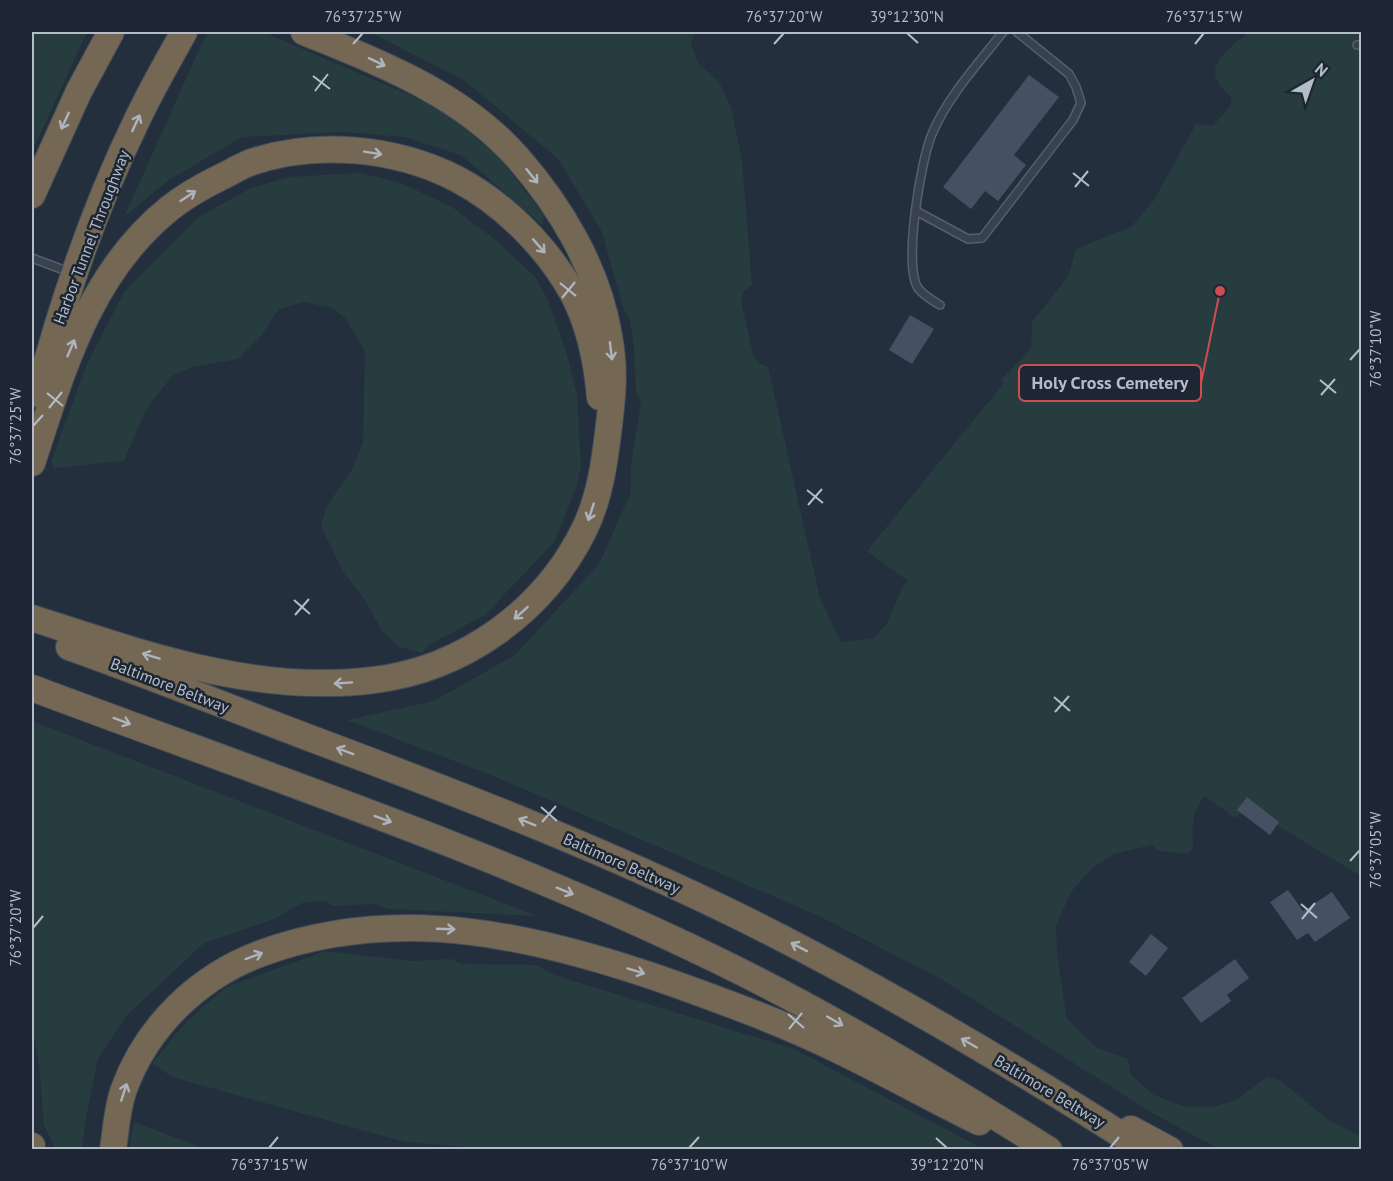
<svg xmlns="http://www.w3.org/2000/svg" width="1393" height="1181" font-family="'PT Sans',sans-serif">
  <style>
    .green { fill: #263c3f }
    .building { fill: #455162 }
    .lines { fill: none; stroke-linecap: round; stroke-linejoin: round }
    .service-casing { stroke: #565f6c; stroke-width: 10 }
    .motorway-casing { stroke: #434c59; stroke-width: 28 }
    .service { stroke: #38414e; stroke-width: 7 }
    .motorway { stroke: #746855; stroke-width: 26 }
    .oneway { stroke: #aeb4bd }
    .ticks { fill: none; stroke: #b4bcc9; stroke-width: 2 }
    .labels { text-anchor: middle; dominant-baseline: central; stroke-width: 5; stroke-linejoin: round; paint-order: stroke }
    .street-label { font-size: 16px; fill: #b4bcc9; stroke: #1d2633 }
    .leader { fill: none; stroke: #ce4d50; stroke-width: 2 }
    .callout-dot { fill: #ce4d50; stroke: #1d2633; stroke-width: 2 }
    .callout { fill: #1d2633; stroke: #ce4d50; stroke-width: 2 }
    .callout-label { font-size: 18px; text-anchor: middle; font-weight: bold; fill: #b4bcc9 }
    .neatline { fill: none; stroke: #b4bcc9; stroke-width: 2 }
    .ticks-label { font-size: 15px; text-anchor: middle; fill: #b4bcc9 }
  </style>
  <rect width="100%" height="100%" fill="#242f3e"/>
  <path class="green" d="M32,32H87L32,152Z
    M207,32H263L442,109L495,153L544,215L542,225L461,155L405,137L343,132L242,137L169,180L124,217Z
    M370,32H695L691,43L698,63L719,82L731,107L742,160L752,285L744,291L741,301L753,354L758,363L768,367L820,598L841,642L874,638L888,622L902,588L908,581L867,551L1003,384L1001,380L1031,349L1032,322L1069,275L1076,249L1131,227L1154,200L1196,124L1213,126L1230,106L1232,98C1228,93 1222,89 1219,84C1204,63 1235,44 1249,32H1361V876L1247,807L1235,818L1205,796C1191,811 1192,829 1193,848L1187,854L1159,851L1152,845L1113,854L1090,870L1071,892L1056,926L1057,955L1067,1019L1097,1048L1128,1059L1131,1075L1154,1095L1183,1106L1212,1107L1234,1101L1267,1077L1281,1081L1326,1118L1361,1137V1149H1219L1154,1114L941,979L821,917L491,775L347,720L434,701L515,655L599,564L631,492V464L641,402L636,391L634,347L630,319L624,310L602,232L558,159L465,81Z
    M361,173L401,183L452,207L497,241L535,277L547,298L566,351L577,395L581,467L576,488L555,541L485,615L429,645L422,653L399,647L382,631L363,597L343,572L321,526L327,506L351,471L363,443L365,351L345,318L332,308L304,302L279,309L261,336L238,359L192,367L172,376L146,410L124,461L54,468L51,462L87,364L124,292L200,216L251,188L289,177Z
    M32,721L537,916L388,909L374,904L334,906L324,901L302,903L274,919L204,943L126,1016L98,1059L85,1122L82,1149H55L44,1125L39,1064L32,1027Z
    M325,951L411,961L451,959L461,964L537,965L551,974L794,1049L983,1149H470L456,1146L405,1142L172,1077L152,1063L187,1021L227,987Z
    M134,1122L206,1149H129Z"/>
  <path class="building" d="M1029,75L1059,97L1014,155L1026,165L998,201L985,191L971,209L943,187Z
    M910,315L934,329L912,364L889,350Z
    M1247,797L1279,822L1270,835L1237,810Z
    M1288,890L1303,911L1332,892L1350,918L1315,942L1308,933L1297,940L1270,902Z
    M1151,934L1168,948L1146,976L1129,962Z
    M1235,959L1249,978L1227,995L1231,1001L1201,1023L1182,998Z"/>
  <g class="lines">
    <defs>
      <path id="service" d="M1357,45H1362
        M916,211L968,239L982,238L1073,120L1081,103L1076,87L1069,74L1017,32
        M32,258L69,272
        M940,305C932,300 923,295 918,288C903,265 921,159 932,134C948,96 978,64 1003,32"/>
      <path id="motorway" d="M32,195L79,91L111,32
        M38,394C63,300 94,208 137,120C151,90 168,61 184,32
        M32,463C63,369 89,273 170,208C185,196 203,186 221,177C230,173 239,167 249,163C314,140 395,147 457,179C504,204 546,246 572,292C589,323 597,363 600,397
        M32,618C143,654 256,695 374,680C464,669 544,611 584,530C600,498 605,460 609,425C613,393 615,368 609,336C598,269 561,207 517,157C460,93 380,63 304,32
        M69,647C151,676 233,709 315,740C459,794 602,849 740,917C879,986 1014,1066 1145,1150
        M32,688C261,774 496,852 717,960C832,1016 941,1082 1049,1150
        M1131,1129L1170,1150
        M32,1146V1150
        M113,1150C116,1130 117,1108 124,1089C147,1026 199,976 262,953C400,903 538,936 672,983C728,1003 785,1024 838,1050C886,1073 932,1099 979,1122"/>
    </defs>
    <use href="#service" class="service-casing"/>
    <use href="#motorway" class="motorway-casing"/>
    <use href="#service" class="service"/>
    <use href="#motorway" class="motorway"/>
  </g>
  <defs><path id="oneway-shaft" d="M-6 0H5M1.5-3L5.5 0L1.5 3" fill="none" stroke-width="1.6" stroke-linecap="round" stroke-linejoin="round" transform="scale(1.5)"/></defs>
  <g class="oneway">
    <use href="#oneway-shaft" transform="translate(377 62) rotate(25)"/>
    <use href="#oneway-shaft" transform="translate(65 121) rotate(115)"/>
    <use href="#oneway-shaft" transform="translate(136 123) rotate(-65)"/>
    <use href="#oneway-shaft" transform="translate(373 153) rotate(9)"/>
    <use href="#oneway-shaft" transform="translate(532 176) rotate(51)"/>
    <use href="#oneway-shaft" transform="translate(188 196) rotate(-33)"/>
    <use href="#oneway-shaft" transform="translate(539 246) rotate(49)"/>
    <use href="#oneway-shaft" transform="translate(71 348) rotate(-67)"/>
    <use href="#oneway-shaft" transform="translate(611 351) rotate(83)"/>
    <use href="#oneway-shaft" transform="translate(591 512) rotate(108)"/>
    <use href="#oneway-shaft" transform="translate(521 613) rotate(138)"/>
    <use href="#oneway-shaft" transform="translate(151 656) rotate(-163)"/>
    <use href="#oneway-shaft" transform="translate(343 683) rotate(176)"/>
    <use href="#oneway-shaft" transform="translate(122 721) rotate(20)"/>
    <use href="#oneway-shaft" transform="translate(345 751) rotate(-159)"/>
    <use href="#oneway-shaft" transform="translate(383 819) rotate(20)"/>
    <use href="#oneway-shaft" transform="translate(527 822) rotate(-158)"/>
    <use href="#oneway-shaft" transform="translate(565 891) rotate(22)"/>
    <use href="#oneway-shaft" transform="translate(446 929) rotate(2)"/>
    <use href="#oneway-shaft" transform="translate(799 947) rotate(-153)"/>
    <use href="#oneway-shaft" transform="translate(254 956) rotate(-20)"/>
    <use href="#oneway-shaft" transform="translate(636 971) rotate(17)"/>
    <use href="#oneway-shaft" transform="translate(835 1021) rotate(30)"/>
    <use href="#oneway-shaft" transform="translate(969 1043) rotate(-150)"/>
    <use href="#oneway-shaft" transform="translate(124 1092) rotate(-72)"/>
  </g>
  <path class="ticks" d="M907,33L918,43M353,44L363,33M774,44L784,33M1195,44L1204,33M313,76L330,89M315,91L328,74M1073,173L1089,186M1075,187L1088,171M560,283L576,296M562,298L575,282M1350,360L1360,349M1320,380L1336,393M47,393L63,406M1321,395L1335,379M49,408L62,392M33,426L43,415M807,490L823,503M808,505L822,489M294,600L310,614M295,615L309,599M1054,697L1070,711M1055,712L1069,696M541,807L557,821M542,822L556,806M1350,861L1360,850M1301,904L1317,918M1302,919L1315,903M33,928L43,916M788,1014L804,1028M789,1029L802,1013M936,1138L947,1148M269,1148L278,1137M689,1148L699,1137M1110,1148L1119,1137"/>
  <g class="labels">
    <g class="street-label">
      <text transform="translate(91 237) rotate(-69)">Harbor Tunnel Throughway</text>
      <text transform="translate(170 685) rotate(21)">Baltimore Beltway</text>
      <text transform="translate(622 863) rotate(24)">Baltimore Beltway</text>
      <text transform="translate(1050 1091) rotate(31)">Baltimore Beltway</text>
    </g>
  </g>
  <path class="leader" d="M1220 291L1201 383"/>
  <circle class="callout-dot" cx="1220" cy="291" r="6"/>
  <rect class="callout" x="1019" y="365" width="182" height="36" rx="6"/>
  <g class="callout-label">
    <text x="1110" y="389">Holy Cross Cemetery</text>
  </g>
  <rect width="1393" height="1181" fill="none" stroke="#1d2633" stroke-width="66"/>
  <g transform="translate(1312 81) rotate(40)" stroke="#1d2633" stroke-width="4.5" paint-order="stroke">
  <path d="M0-4.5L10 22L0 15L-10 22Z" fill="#b4bcc9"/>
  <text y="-9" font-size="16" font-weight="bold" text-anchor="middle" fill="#b4bcc9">N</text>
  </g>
  <rect x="33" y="33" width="1327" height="1115" class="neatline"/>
  <g class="ticks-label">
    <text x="363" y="22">76°37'25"W</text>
    <text x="784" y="22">76°37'20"W</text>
    <text x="907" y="22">39°12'30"N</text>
    <text x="1204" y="22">76°37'15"W</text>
    <text transform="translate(1376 349) rotate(-90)" y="5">76°37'10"W</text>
    <text transform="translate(16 426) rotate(-90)" y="5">76°37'25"W</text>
    <text transform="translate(1376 850) rotate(-90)" y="5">76°37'05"W</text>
    <text transform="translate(16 928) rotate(-90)" y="5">76°37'20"W</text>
    <text x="269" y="1170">76°37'15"W</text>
    <text x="689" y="1170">76°37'10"W</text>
    <text x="947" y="1170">39°12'20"N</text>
    <text x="1110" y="1170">76°37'05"W</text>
  </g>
</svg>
